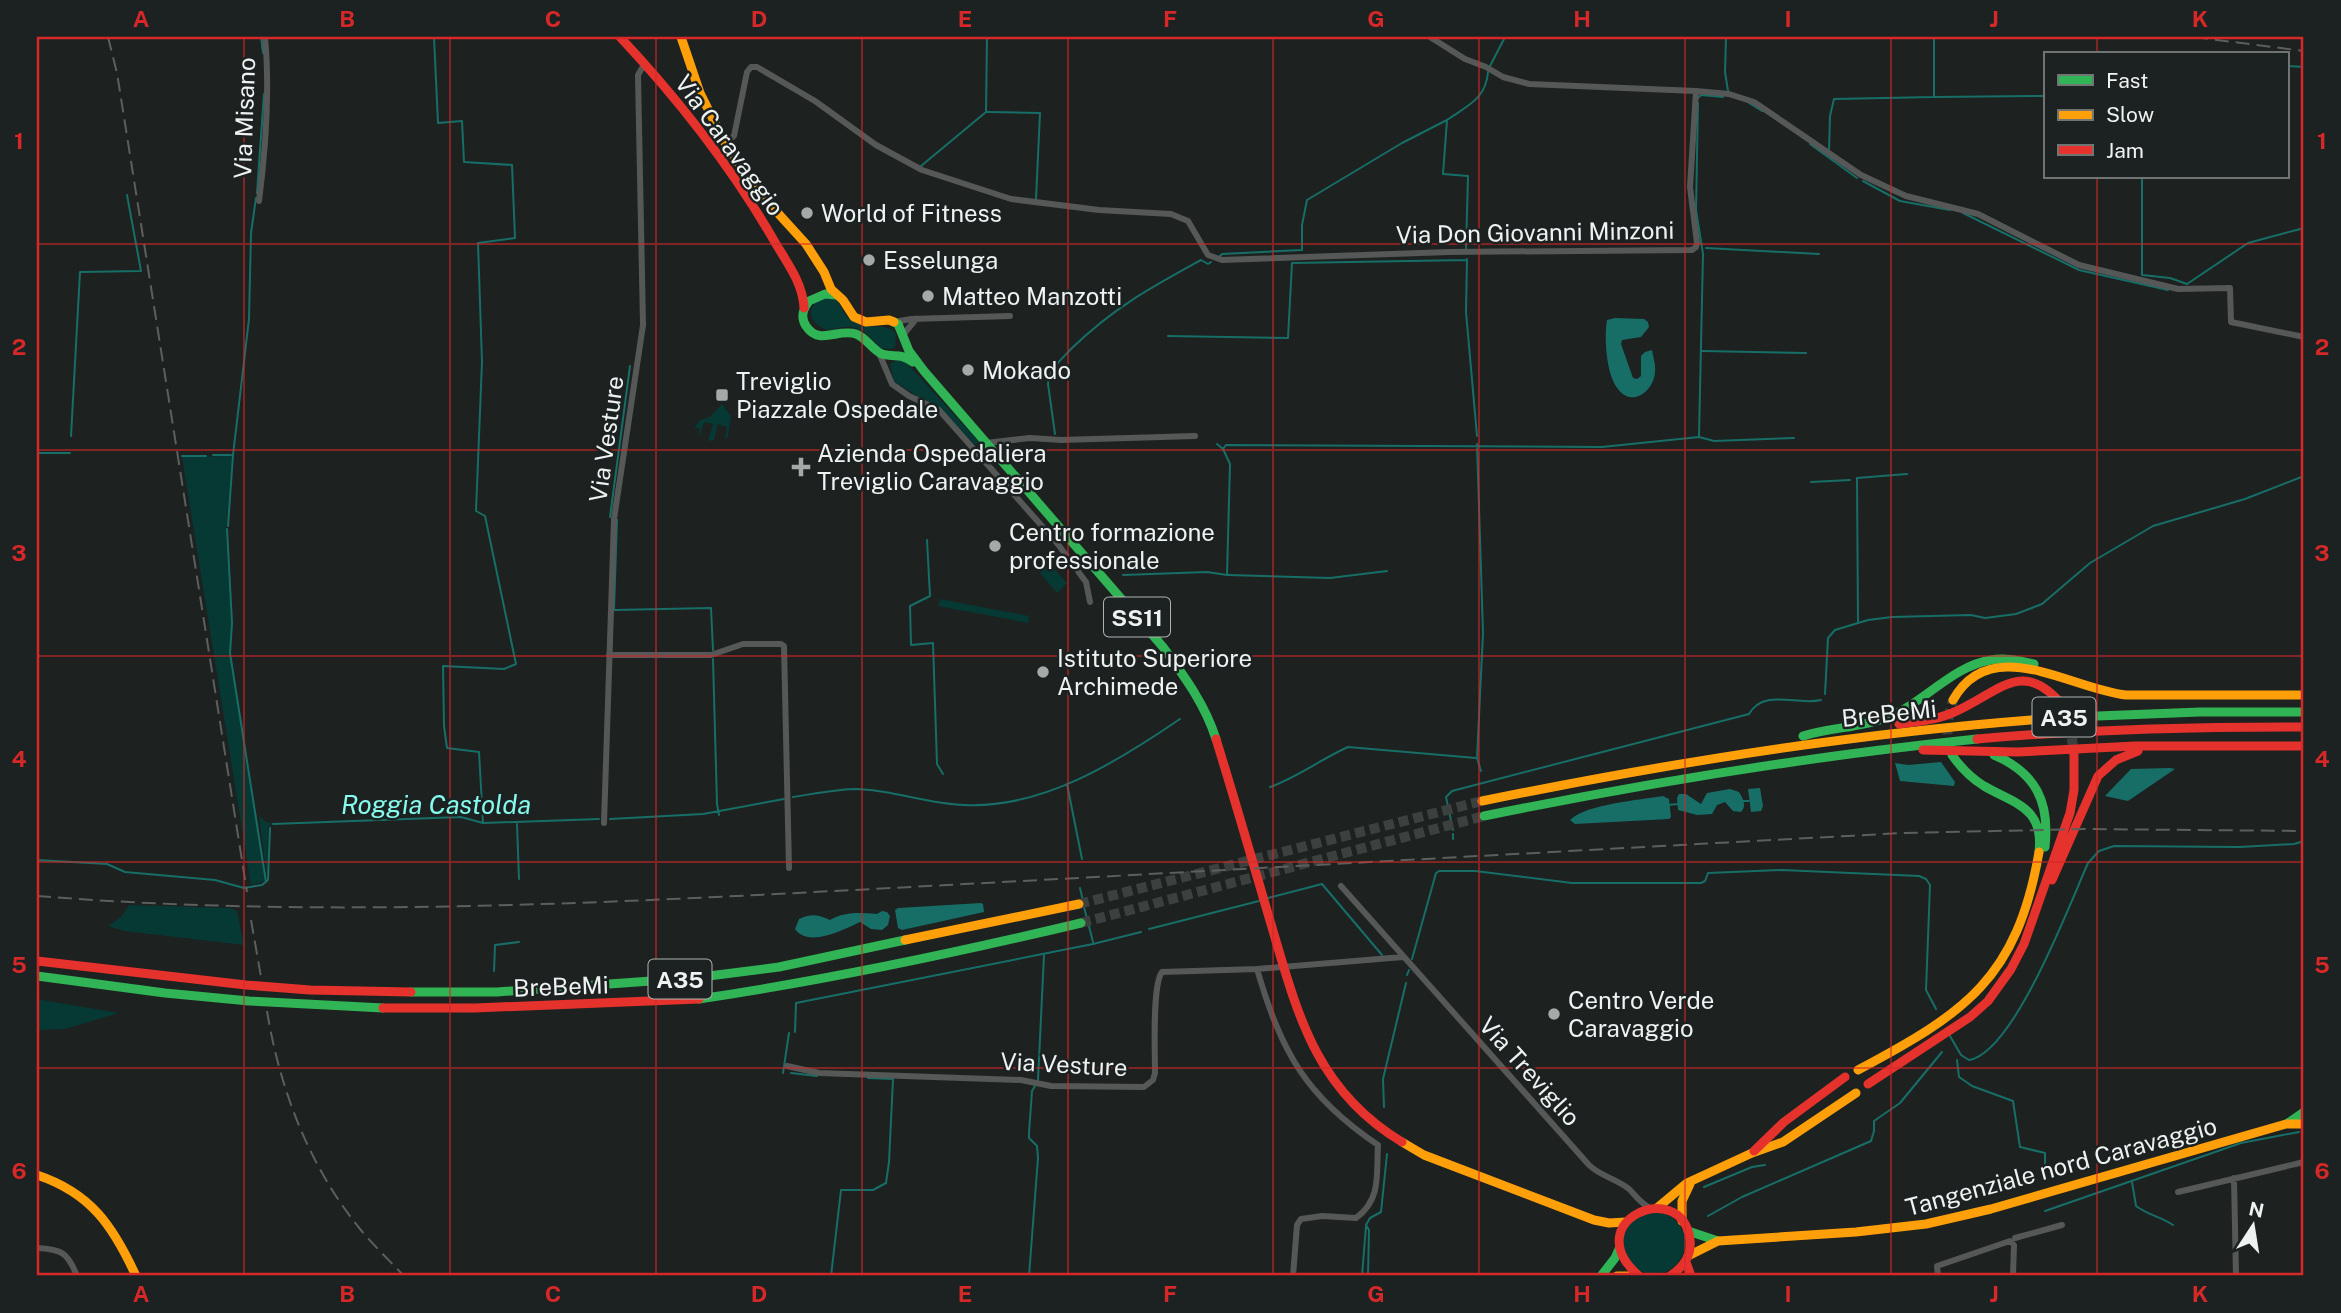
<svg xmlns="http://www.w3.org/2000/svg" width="2341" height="1313" font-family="'Public Sans',sans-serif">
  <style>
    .green { fill: #063834 }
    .water { fill: #176e67 }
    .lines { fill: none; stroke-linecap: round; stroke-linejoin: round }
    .stream { stroke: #176e67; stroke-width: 2 }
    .highway-tunnel { stroke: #3c403f; stroke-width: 10; stroke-dasharray: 10 5; stroke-linecap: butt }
    .street { stroke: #555857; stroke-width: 6 }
    .fast { stroke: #30b455; stroke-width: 9 }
    .slow { stroke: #ff9f0a; stroke-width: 9 }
    .jam { stroke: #e5322d; stroke-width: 9 }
    .rail { stroke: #5d5f5f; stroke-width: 2; stroke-dasharray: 14 7; stroke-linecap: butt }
    .grid { fill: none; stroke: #d62828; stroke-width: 2; stroke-opacity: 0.55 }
    .poi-dot { fill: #a5a9a8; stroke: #1c2221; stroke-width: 2.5 }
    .labels { text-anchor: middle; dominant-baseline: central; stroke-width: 5; stroke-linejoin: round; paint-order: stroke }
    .shield { fill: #1c2221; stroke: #afb4b3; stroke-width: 2 }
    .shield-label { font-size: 23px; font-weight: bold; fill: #eef2f1 }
    .street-label { font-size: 24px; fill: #eef2f1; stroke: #1c2221 }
    .poi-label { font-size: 24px; fill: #eef2f1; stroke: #1c2221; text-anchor: start }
    .water-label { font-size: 26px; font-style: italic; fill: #86fbed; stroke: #1c2221 }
    .neatline { fill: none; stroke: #d62828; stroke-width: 2.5 }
    .grid-label { font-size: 23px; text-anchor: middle; font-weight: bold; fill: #d62828 }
  </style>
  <rect width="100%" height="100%" fill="#1d2120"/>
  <path class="green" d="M824,296L837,300C842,308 845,317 854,322C868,331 885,321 896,334L895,347L892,349L881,348C870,338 862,325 845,327C839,327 834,330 827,330C807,322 805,307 824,296Z
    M897,360L906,362L979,442L975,445L937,405L920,398L894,381L890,364Z
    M722,404L731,416L728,437L725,439L727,427L718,424L714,440L708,441L713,424L704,422L699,438V428H694L700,420L710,417Z
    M232,456L226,532L231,623L230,653L265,881L251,885L182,457Z
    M1050,564L1067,583L1057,593L1040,573Z
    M940,599L1029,616L1028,623L938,606Z
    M259,816L268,823H272L268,827L267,877Z
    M129,905L230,908L237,911L244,945L124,931L108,926L121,917Z
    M37,999L119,1013L65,1029L37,1030Z
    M1623 1243a31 31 0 1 1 62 0a31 31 0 1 1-62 0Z"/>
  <path class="water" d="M1615,318L1644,319L1648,322L1649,327L1641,337L1622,340L1621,344L1633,378L1637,379L1641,376V356L1645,352L1652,350C1653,357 1656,365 1655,372C1654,391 1632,408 1618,389C1606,375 1604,337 1607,320Z
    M1941,762L1955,782L1954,786L1900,781L1895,763L1908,765Z
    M2170,768L2175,769L2128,801L2105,796L2131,769Z
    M1760,788L1763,806L1761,811L1751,812L1748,789Z
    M1730,789L1739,792C1743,798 1747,806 1741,812L1733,811L1725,802L1717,805L1712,814L1697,815L1678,810L1677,798L1679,794H1686L1701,804L1707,793Z
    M1663,796L1669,799L1671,817L1669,819L1575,824L1570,820C1586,804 1640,800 1663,796Z
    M981,903L983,904L984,912L902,930L898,928L895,910L898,908Z
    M882,911L887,912L890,916L888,925L882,930L871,929L860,922C843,930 808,948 795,929L799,919C813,913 818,915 830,920C846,911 861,913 877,914Z"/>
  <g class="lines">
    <path class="stream" d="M261,37L263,53
      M434,37L438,123L462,121L464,162L512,165L515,238L478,243L482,362L476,511L485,516L516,664L504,669L443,666L444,726L447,748L479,752L483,823
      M1726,37L1725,72L1728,91
      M1490,66L1505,37
      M2287,66L2304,67
      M1934,97L2045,96
      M1698,98L1701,95L1723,97
      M1698,103L1696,210L1703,254L1699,436
      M1749,103L1762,111
      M987,112L1040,113L1036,199
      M1810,144L1857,178
      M1829,151L1830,116L1834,99L1934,97V37
      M921,166L986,112L987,37
      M2142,177V275L2170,278L2187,284L2248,243L2304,228
      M1863,181L1900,201L1950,210
      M257,193L264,94
      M1963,213L2079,270L2168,290
      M1706,248L1819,254
      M1466,249L1468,176L1443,174L1447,120C1467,106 1486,99 1488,72
      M1220,256L1222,254L1302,250V225L1307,200L1402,143L1447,120
      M1467,259L1466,312L1477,436
      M1168,336L1288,338L1292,263L1467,260
      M1702,351L1806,353
      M1055,434L1048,384C1049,369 1061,360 1071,349C1113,308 1150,288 1201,260L1208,264L1211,262
      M71,436L80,272L141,271L127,195
      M1477,444L1483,633L1477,758L1481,771
      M1223,449L1226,445L1602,447L1699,437L1714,441L1794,438
      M37,453H70
      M213,455H231
      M182,456H206
      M1811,482L1850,480
      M610,517L630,366
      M617,520L614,610L711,608L713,650
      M228,526L233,455L249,319L251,233L256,198
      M227,529L232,623L230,653L266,882
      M927,540L930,596L910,606L911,645L933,643L937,764L943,774
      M1123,575L1207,572L1227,575L1230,464L1223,449L1217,444
      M1228,575L1330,578L1387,571
      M1858,622L1857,478L1907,474
      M713,659L717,804L719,815
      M1825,694L1828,638L1835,630L1868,620L1892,617L1971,615L1985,618L2016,614L2042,604L2090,563L2153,526L2245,499L2304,476
      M1067,784L1082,859
      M1270,787C1298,777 1321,759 1348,747L1476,758
      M793,797C813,794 837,789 857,789C893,790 928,804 964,805C1042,809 1117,762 1180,719
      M1743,801H1749
      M1667,805L1679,804
      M610,819L703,814L784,799
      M273,824L461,817L483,823L599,819
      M517,824L519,879
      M1453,830L1446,797L1452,791L1749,714C1764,688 1797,706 1821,700
      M1453,834V839
      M37,860L107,864L125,872L215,880L244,888L262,885L268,880L270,828
      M1080,888L1083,901
      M1268,898L1322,884L1382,955
      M1084,907L1093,942
      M1149,929L1259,901
      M1412,959L1436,873L1439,871H1475L1572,883H1701L1705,881L1708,873L1782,870L1919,876L1926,879L1930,885L1926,990L1936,1009
      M494,971L495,945L519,942
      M1407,975L1409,970
      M795,1032L796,1003L1093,944L1141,932
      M1950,1036L1961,1055L1969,1060C2014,1053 2070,903 2088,863L2099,851L2114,846L2240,847L2294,844L2301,842L2304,838
      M1957,1060L1959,1077L1972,1086L2013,1101L2020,1147L2045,1153V1171
      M783,1073L789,1033
      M791,1073L817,1076
      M1038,1080L1044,955
      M1384,1107L1383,1079L1406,983
      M2132,1182L2136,1206C2148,1215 2161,1217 2173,1225
      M1704,1187L1752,1167L1765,1165
      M2045,1211L2241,1143L2299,1132
      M1708,1216L1742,1197L1871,1141L1874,1131V1121L1900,1103L1942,1052
      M731,1276H743
      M831,1276L841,1190H873L886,1183L889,1162L893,1079L868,1078
      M1029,1276L1038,1158L1037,1146L1029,1138V1133L1032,1091L1035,1086
      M1362,1276L1366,1226
      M1368,1276L1369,1230L1366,1225L1370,1218L1381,1212L1387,1154"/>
    <path class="highway-tunnel" d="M2065,709L2070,725L2074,754
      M1950,749C1945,731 1948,717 1953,700
      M1079,904L1482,801
      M1081,923L1484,816"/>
    <path class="street" d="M1430,37L1465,59L1486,67L1503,77L1529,84L1696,91
      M725,143L734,136L747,72L751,67H757L815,101L876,145L922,170L1011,199L1099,210L1171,214L1188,221L1208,255L1222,260L1449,252L1692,250L1696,247L1697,243L1690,187L1696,91L1729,94L1754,102L1861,175L1906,196L1978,214L2079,265L2178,289L2230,288L2231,322L2304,337
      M259,201C266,147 270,91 265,37
      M894,322L911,319L1010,316
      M903,335L916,319
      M879,353L892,384L909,396L939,410L1057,543L1086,582L1090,602
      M986,443L1030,438L1061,440L1195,436
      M609,655H711L743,644H781L784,646L789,868
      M604,823L614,519L643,325L638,75L645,63
      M1341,886L1589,1165C1600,1176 1617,1179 1629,1189C1636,1196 1640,1203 1650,1208
      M1257,969C1281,1051 1305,1096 1378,1145C1376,1174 1382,1199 1356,1218L1322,1216L1301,1219L1297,1225L1293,1276
      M787,1066L819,1073L1021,1080L1051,1086L1144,1087L1153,1080L1155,1073C1155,1053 1152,985 1162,972L1257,969L1403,957
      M2234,1178L2236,1276
      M2178,1192L2304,1162
      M2015,1238L2062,1225
      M37,1248C62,1249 68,1253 77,1276
      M1938,1276L1937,1266L2010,1241L2014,1245L2013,1276"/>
    <path class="fast" d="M836,295L825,294L809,301C803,309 800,317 806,326C819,346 838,328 856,334C867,338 872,350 882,354C895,358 899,352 913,362
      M894,322L898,324L909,351L924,371L1163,647C1184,676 1205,704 1216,739
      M2072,717L2200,712H2304
      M1803,736C1831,727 1861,728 1888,717C1924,703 1952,666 1991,660C2006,657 2020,661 2034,664
      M1952,755C1961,768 1971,778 1984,786C2015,804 2044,807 2039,852
      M1994,755C2036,773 2050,802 2045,847
      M1484,816C1647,783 1811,756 1977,739
      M37,976L165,993L249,1001L383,1008
      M411,992H497L693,978L779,967L905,940
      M699,999C828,980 955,953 1081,923
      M2288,1123L2304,1112
      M1688,1231L1718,1241
      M1601,1276L1615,1258L1619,1249"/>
    <path class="slow" d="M681,37L700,93L725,143L755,188L806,244L824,272L831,289L843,300L854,317L866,322L889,320L894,322
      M1953,700C1991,632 2071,689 2126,695H2304
      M1482,801C1678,761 1873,730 2072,717
      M905,940L1079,904
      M1858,1070C1965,1013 2017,979 2039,852
      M1402,1142L1424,1155L1594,1220L1609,1223L1626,1222
      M37,1175C91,1193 113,1226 136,1276
      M1657,1208L1687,1183L1752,1153L1783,1142L1856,1093
      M1682,1221V1201L1690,1184
      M1688,1256L1718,1241L1856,1232L1926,1224L1991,1209L2286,1124H2304
      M1617,1276H1638"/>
    <path class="jam" d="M620,37C680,101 733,169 776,244C788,264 803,284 804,308
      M1899,724C1917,722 1935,720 1952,713C1998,694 2022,655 2064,707
      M1216,739C1234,797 1251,856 1268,914C1296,1007 1312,1088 1402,1142
      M1977,739C2086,729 2195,727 2304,727
      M1923,750L2018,752L2135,746H2304
      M2052,880L2098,776L2116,760L2138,751
      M37,961L246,985L310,990L411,992
      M383,1008H475L699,999
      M1868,1084L1970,1017L1988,1001L2011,969L2024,944L2070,813L2074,790V754
      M1754,1151L1784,1122L1845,1077
      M1686,1262L1691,1276
      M1639,1276C1576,1221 1682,1176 1690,1240C1692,1256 1682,1268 1670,1276"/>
    <path class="rail" d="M108,37L117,73L247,892
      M2194,37L2304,51
      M37,896C339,920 644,901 947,885C1265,868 1584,850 1903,833L2087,829L2304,831
      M251,920L261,977
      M267,1011C280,1090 309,1166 360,1229C374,1246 390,1261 404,1276"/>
  </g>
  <path class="grid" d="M244,37V1276M450,37V1276M656,37V1276M862,37V1276M1068,37V1276M1273,37V1276M1479,37V1276M1685,37V1276M1891,37V1276M2097,37V54M2097,177V1276M37,244H2304M37,450H2304M37,656H2304M37,862H2304M37,1068H2304"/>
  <g class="poi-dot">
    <circle cx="807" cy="213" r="7"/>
    <circle cx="869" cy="260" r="7"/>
    <circle cx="928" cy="296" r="7"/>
    <circle cx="968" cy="370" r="7"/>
    <rect x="715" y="388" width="14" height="14" rx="3.5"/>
    <path d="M797.5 456.5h7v7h7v7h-7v7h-7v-7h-7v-7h7z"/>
    <circle cx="995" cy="546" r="7"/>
    <circle cx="1043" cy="672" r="7"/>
    <circle cx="1554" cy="1014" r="7"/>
  </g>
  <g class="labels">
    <g class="shield">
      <rect x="1104" y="597.5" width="66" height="39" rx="5"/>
      <rect x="2032.5" y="697.5" width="63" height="39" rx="5"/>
      <rect x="648.5" y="959.5" width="63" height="39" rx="5"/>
    </g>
    <g class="shield-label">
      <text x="1137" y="617">SS11</text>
      <text x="2064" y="717">A35</text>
      <text x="680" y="979">A35</text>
    </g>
    <g class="street-label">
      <text transform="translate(244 118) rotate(-88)">Via Misano</text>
      <text transform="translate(730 145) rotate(54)">Via Caravaggio</text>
      <text transform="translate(1535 232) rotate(-1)">Via Don Giovanni Minzoni</text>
      <text transform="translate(606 439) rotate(-82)">Via Vesture</text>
      <text transform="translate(1889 713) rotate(-6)">BreBeMi</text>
      <text transform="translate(561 986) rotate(-2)">BreBeMi</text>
      <text transform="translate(1064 1064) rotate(3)">Via Vesture</text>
      <text transform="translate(1530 1071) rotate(48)">Via Treviglio</text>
      <text transform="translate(2061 1166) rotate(-15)">Tangenziale nord Caravaggio</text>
    </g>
    <g class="poi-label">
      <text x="821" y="213">World of Fitness</text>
      <text x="883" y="260">Esselunga</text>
      <text x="942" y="296">Matteo Manzotti</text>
      <text x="982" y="370">Mokado</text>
      <text x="736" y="381">Treviglio<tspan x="736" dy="28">Piazzale Ospedale</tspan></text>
      <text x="817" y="453">Azienda Ospedaliera<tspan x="817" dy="28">Treviglio Caravaggio</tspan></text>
      <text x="1009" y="532">Centro formazione<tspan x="1009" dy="28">professionale</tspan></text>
      <text x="1057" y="658">Istituto Superiore<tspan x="1057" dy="28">Archimede</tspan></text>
      <text x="1568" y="1000">Centro Verde<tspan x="1568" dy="28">Caravaggio</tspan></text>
    </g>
    <g class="water-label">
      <text x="436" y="804">Roggia Castolda</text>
    </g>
  </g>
  <rect width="2341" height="1313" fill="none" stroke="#1c2221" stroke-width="77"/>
  <rect x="2044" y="52" width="245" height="126" fill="#1c2221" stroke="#707574" stroke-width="2"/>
  <rect x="2058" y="75" width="35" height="10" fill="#30b455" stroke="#707574" stroke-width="2"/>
  <text x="2106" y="88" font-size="21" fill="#eef2f1">Fast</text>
  <rect x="2058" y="110" width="35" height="10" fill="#ff9f0a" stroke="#707574" stroke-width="2"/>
  <text x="2106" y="122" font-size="21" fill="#eef2f1">Slow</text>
  <rect x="2058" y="145" width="35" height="10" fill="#e5322d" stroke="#707574" stroke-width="2"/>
  <text x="2106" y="158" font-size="21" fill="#eef2f1">Jam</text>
  <g transform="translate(2253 1226) rotate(12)" stroke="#1c2221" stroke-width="5" paint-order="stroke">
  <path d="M0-5L12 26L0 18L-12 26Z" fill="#eef2f1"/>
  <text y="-10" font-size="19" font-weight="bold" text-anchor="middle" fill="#eef2f1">N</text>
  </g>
  <rect x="38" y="38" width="2264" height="1236" class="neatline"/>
  <g class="grid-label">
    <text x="141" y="27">A</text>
    <text x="347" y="27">B</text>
    <text x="553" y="27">C</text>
    <text x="759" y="27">D</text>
    <text x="965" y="27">E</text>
    <text x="1170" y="27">F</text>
    <text x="1376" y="27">G</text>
    <text x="1582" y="27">H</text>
    <text x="1788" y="27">I</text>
    <text x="1994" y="27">J</text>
    <text x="2200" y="27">K</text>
    <text x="19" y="149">1</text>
    <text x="2322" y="149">1</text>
    <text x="19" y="355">2</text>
    <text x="2322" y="355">2</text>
    <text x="19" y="561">3</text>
    <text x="2322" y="561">3</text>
    <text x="19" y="767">4</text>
    <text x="2322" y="767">4</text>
    <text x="19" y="973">5</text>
    <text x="2322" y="973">5</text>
    <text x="19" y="1179">6</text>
    <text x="2322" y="1179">6</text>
    <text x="141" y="1302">A</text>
    <text x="347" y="1302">B</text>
    <text x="553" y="1302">C</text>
    <text x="759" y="1302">D</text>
    <text x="965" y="1302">E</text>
    <text x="1170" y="1302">F</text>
    <text x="1376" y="1302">G</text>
    <text x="1582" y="1302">H</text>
    <text x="1788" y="1302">I</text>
    <text x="1994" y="1302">J</text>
    <text x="2200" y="1302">K</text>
  </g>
</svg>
